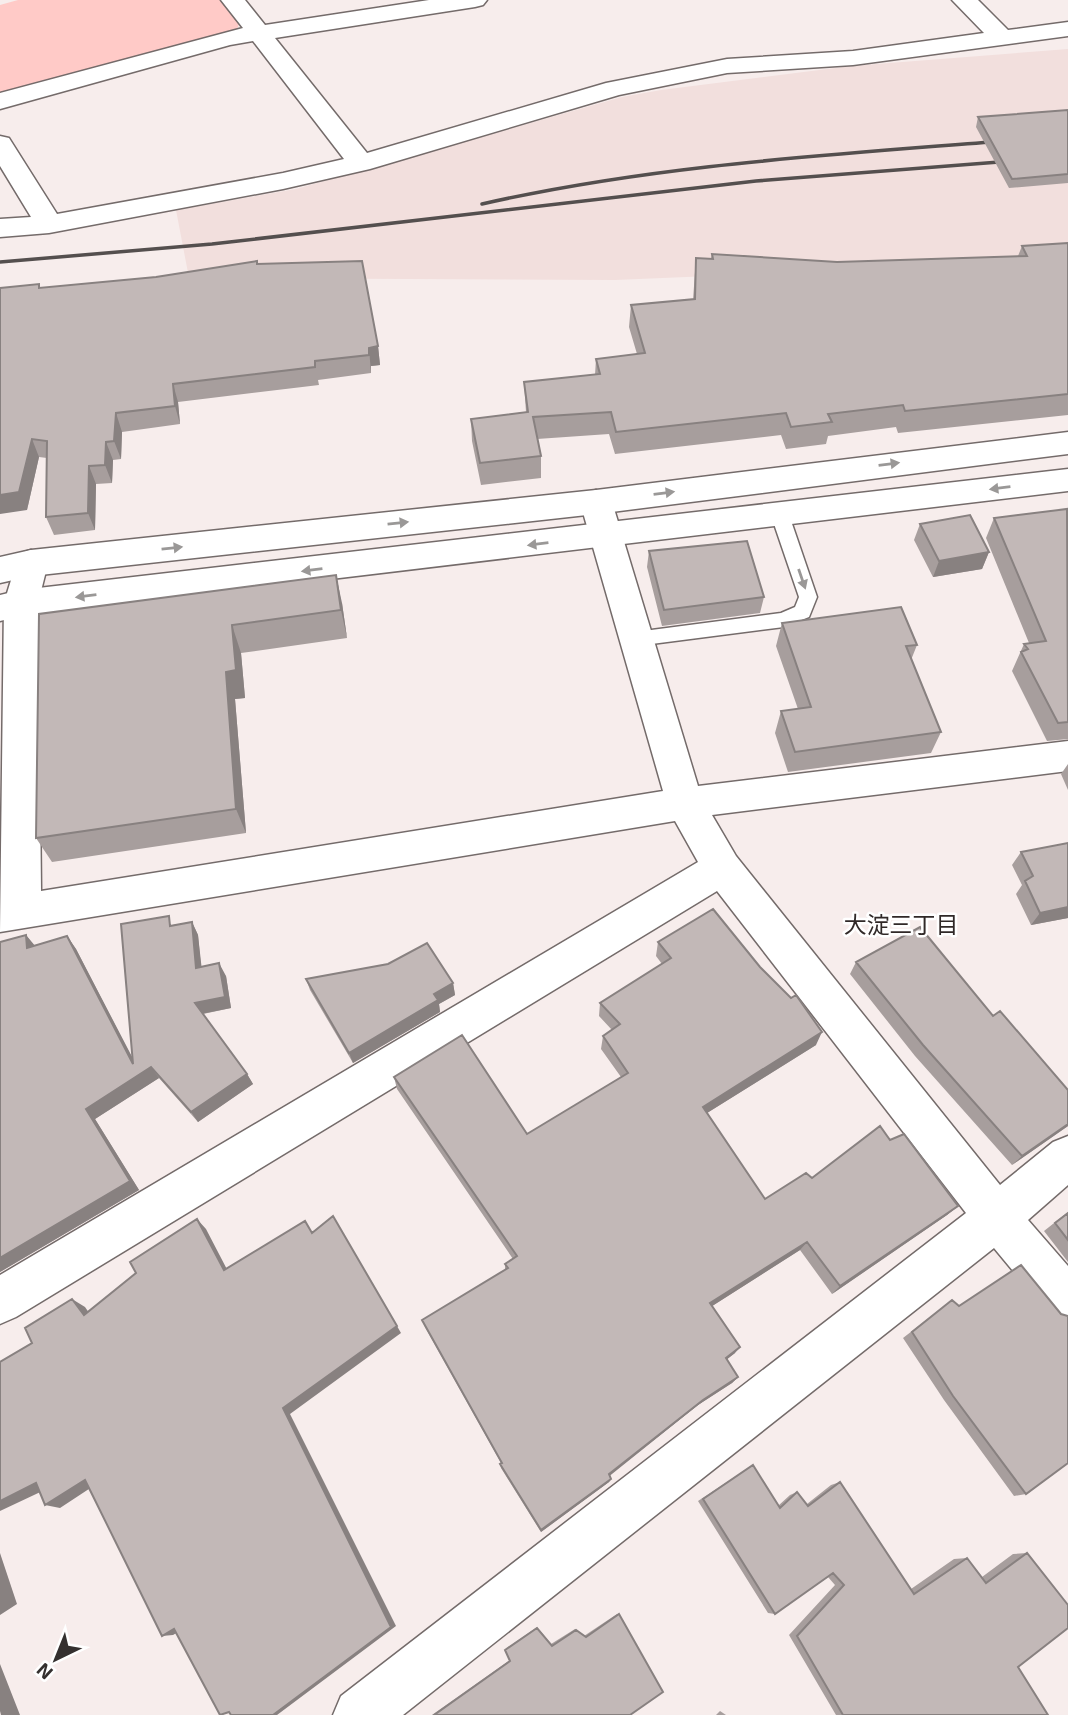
<svg xmlns="http://www.w3.org/2000/svg" width="1068" height="1715" font-family="'Exo 2','Noto Sans JP',sans-serif">
  <style>
    .built { fill: #f2dfdd }
    .green { fill: #ffcac7 }
    .lines { fill: none; stroke-linecap: round; stroke-linejoin: round }
    .lane-casing { stroke: #746b6a; stroke-width: 3 }
    .street-casing { stroke: #746b6a; stroke-width: 3 }
    .secondary-casing { stroke: #746b6a; stroke-width: 3 }
    .lane { fill: #fff; fill-rule: evenodd }
    .street { fill: #fff; fill-rule: evenodd }
    .secondary { fill: #fff; fill-rule: evenodd }
    .rail { stroke: #544f4e; stroke-width: 3.5 }
    .wall { fill: #a79e9d }
    .shaded-wall { fill: #888180 }
    .building { fill: #c2b8b7; stroke: #888180; stroke-width: 2 }
    .oneway { fill: #9a9897 }
    .labels { text-anchor: middle; dominant-baseline: central; stroke-width: 5; stroke-linejoin: round; paint-order: stroke }
    .neighbourhood-label { font-size: 23px; fill: #302928; stroke: #fff }
  </style>
  <rect width="100%" height="100%" fill="#f7edec"/>
  <path class="built" d="M1068,49V261L615,280L189,278L176,210L296,189L622,97L661,90L851,66Z"/>
  <path class="green" d="M18,0H222L240,22L237,29L0,96V5Z"/>
  <g class="lines">
    <defs>
      <path id="lane" d="M780,508L786,510L789,515L817,597L809,617L784,627L636,646L629,644L627,639L629,634L636,632L781,613L795,607L799,597L771,515L774,510Z"/>
      <path id="street" d="M221,0H245L265,25L429,0H487L483,5L475,7L275,38L367,153L606,83L727,59L853,51L984,33L952,0H978L1008,30L1068,22V36L853,65L727,73L619,95L370,169L283,189L49,233L0,237V219L31,217L0,166V136L9,138L57,214L283,173L344,159L253,41L230,45L0,109V93L243,28Z
        M596,490L607,494L612,502L698,786L1068,741V771L712,815L736,856L1000,1185L1053,1142L1068,1136V1185L1028,1220L1068,1266V1325L1052,1318L994,1248L403,1715H333L341,1696L966,1213L717,891L16,1317L0,1324V1275L698,862L675,821L0,932L4,603L19,554L31,550L43,554L48,563L38,603L41,891L663,791L580,502L585,494Z"/>
      <path id="secondary" d="M1068,432V454L596,514L31,576L0,583V557L31,550L596,490Z
        M1068,469V491L21,616L0,621V595L21,590Z"/>
    </defs>
    <use href="#lane" class="lane-casing"/>
    <use href="#street" class="street-casing"/>
    <use href="#secondary" class="secondary-casing"/>
    <use href="#lane" class="lane"/>
    <use href="#street" class="street"/>
    <use href="#secondary" class="secondary"/>
    <path class="rail" d="M482,204C653,165 829,155 1003,141
      M0,262L212,244L756,181L1012,161"/>
  </g>
  <path class="wall" d="M1068,110V183L1009,188L976,127L978,117Z
    M1068,243V415L898,433L896,427L828,436L826,444L786,449L781,435L615,454L609,434L537,439L541,456V478L481,485L472,441L471,419L526,412L524,382L595,375L596,359L637,354L629,327L631,305L693,300L696,258L711,259L712,254L837,262L1018,256L1022,246Z
    M258,264L378,346L380,365L371,366V373L318,380L319,385L178,402L180,424L122,432L121,459L113,460L112,483L96,484L95,530L54,535L46,517L47,458L39,457L27,510L41,288L156,277Z
    M1068,510V739L1047,741L1012,671L1024,644L1029,643L986,538L994,518Z
    M920,524L989,552L982,569L933,577L914,540Z
    M649,551L764,597L760,613L662,626L647,567Z
    M342,603L347,638L241,653L245,698L235,699L246,833L52,862L36,838L39,614Z
    M782,623L917,645L911,660L941,732L931,753L788,772L775,733L781,711L798,709L776,646Z
    M1068,764V790L1061,774Z
    M1021,852L1068,918L1031,925L1016,894L1022,885L1012,865Z
    M192,922L198,935L201,967L226,976L231,1008L203,1014L247,1074L253,1084L198,1122L159,1078L95,1119L139,1190L0,1272L26,935L34,946L67,936L76,949L132,1058L173,925Z
    M658,942L816,1045L707,1113L765,1199L812,1178L890,1140L958,1206L947,1215L832,1294L800,1250L712,1306L735,1353L727,1359L738,1377L732,1383L698,1405L609,1475L611,1479L609,1482L541,1532L501,1468L500,1464L501,1463L425,1327L422,1320L505,1270V1264L513,1259L397,1089L394,1077L527,1134L621,1077L601,1049L603,1036L612,1030L599,1016L600,1003L662,964L656,956Z
    M856,962L1068,1126L1012,1165L915,1056L850,974Z
    M306,979L453,983L455,995L439,1004L440,1012L353,1063L310,990Z
    M1068,1212V1262L1044,1231Z
    M952,1300L1026,1494L1014,1496L944,1400L903,1338Z
    M753,1465L778,1506L790,1495L797,1492L807,1504L831,1485L840,1482L911,1589L954,1559L967,1558L982,1577L1013,1554L1027,1553L1018,1667L1048,1715H836L789,1635L835,1585L828,1577L775,1614L768,1613L698,1501Z
    M617,1614H619L630,1715H432L510,1660L505,1650L506,1649L537,1627L551,1644L575,1629L584,1636Z
    M720,1711L726,1715H716Z"/>
  <path class="shaded-wall" d="M378,346L380,365L371,366V373L369,348Z
    M173,384L178,402L180,424L175,406Z
    M116,413L122,432L121,459L114,441Z
    M32,439L39,457L27,510L0,514V495Z
    M106,442L113,460L112,483L105,465Z
    M89,466L96,484L95,530L88,513Z
    M989,552L982,569L933,577L939,561Z
    M336,575L342,603L347,638L341,610Z
    M232,625L241,653L245,698L235,699L246,833L236,809L226,672Z
    M1068,907V918L1031,925L1040,913Z
    M192,922L198,935L203,980L196,968Z
    M26,935L36,947L27,948Z
    M67,936L76,949L141,1074L151,1067L159,1078L95,1119L139,1190L0,1272V1258L86,1109L133,1064Z
    M219,963L226,976L231,1008L201,1014L195,1003Z
    M453,983L455,995L439,1004L440,1012L353,1063L349,1053L434,994Z
    M822,1032L816,1045L699,1118L703,1107Z
    M247,1074L253,1084L198,1122L191,1112Z
    M1068,1124V1126L1012,1165L1022,1156Z
    M958,1206L947,1215L832,1294L840,1286Z
    M197,1219L206,1229L232,1279L224,1270Z
    M807,1242L800,1250L706,1310L710,1303Z
    M72,1299L85,1307L96,1323L84,1315Z
    M397,1326L401,1333L290,1414L396,1626L277,1715H273L283,1408Z
    M740,1347L735,1353L721,1364L726,1358Z
    M738,1377L732,1383L698,1405L607,1478L609,1474L703,1400Z
    M611,1479L609,1482L541,1532V1530Z
    M85,1480L98,1483L60,1508L45,1505Z
    M36,1483L51,1487L0,1511V1501Z
    M0,1553L17,1604L0,1615Z
    M185,1628L173,1635L162,1636L174,1629Z
    M0,1664L20,1715H1L0,1711Z"/>
  <path class="building" d="M1068,110V174L1012,179L978,117Z
    M1068,243V394L905,411L903,405L828,414L832,422L791,427L786,413L616,432L611,412L533,417L541,456L480,463L471,419L528,412L524,382L600,374L596,359L645,353L631,305L695,299L696,258L713,259L712,254L837,262L1027,256L1022,246Z
    M257,261V264L362,261L378,346L369,348V355L315,361V367L173,384L175,406L116,413L114,441L106,442L105,465L89,466L88,513L46,517L47,441L32,439L19,492L0,495V288L39,284V288L156,277Z
    M1067,509L1068,722L1058,723L1021,652L1028,649L1024,644L1046,641L994,518Z
    M970,515L989,552L939,561L920,524Z
    M747,541L764,597L664,610L649,551Z
    M336,575L341,610L232,625L236,670L226,672L236,809L36,838L39,614Z
    M901,607L917,645L906,646L941,732L795,752L781,711L811,707L782,623Z
    M1068,843V907L1040,913L1025,881L1033,876L1021,852Z
    M713,909L760,967L791,998L796,995L822,1032L703,1107L765,1199L806,1173L812,1178L880,1126L890,1140L904,1134L958,1206L840,1286L807,1242L710,1303L740,1347L726,1358L738,1377L703,1400L609,1474L611,1479L541,1530L500,1464L502,1463L422,1320L508,1268L505,1264L517,1256L394,1077L462,1035L527,1134L628,1073L603,1036L620,1024L600,1003L671,958L658,942Z
    M169,916L170,926L192,922L196,968L219,963L225,997L195,1003L247,1074L191,1112L151,1067L86,1109L130,1181L0,1258V942L26,935L27,948L67,936L133,1064L121,924Z
    M920,927L993,1016L1000,1011L1068,1090V1124L1022,1156L923,1045L856,962Z
    M427,943L453,983L434,994L438,1000L349,1053L306,979L388,964Z
    M1068,1213V1240L1055,1223Z
    M333,1216L397,1326L283,1408L391,1627L273,1715H231L229,1712L220,1715L174,1629L162,1636L85,1480L45,1505L36,1483L0,1501V1362L32,1343L25,1328L72,1299L84,1315L136,1273L130,1262L197,1219L224,1270L305,1221L312,1233Z
    M1021,1265L1061,1314L1068,1316V1463L1026,1494L953,1396L912,1332L952,1300L959,1306Z
    M753,1465L780,1508L797,1492L808,1506L840,1482L914,1594L967,1558L986,1583L1027,1553L1068,1605V1628L1018,1667L1048,1715H843L797,1636L844,1585L833,1573L775,1614L703,1499Z
    M619,1614L663,1692L630,1715H434L510,1661L505,1650L537,1628L552,1646L576,1630L586,1637Z"/>
  <defs><path id="oneway-solid" d="M-6-.8H1V-3.2L6.5 0L1 3.2V.8H-6Z" transform="scale(1.75)"/></defs>
  <g class="oneway">
    <use href="#oneway-solid" transform="translate(889 464) rotate(-7)"/>
    <use href="#oneway-solid" transform="translate(1000 488) rotate(173)"/>
    <use href="#oneway-solid" transform="translate(664 493) rotate(-7)"/>
    <use href="#oneway-solid" transform="translate(398 523) rotate(-6)"/>
    <use href="#oneway-solid" transform="translate(538 544) rotate(173)"/>
    <use href="#oneway-solid" transform="translate(172 548) rotate(-6)"/>
    <use href="#oneway-solid" transform="translate(312 570) rotate(173)"/>
    <use href="#oneway-solid" transform="translate(802 579) rotate(71)"/>
    <use href="#oneway-solid" transform="translate(86 596) rotate(173)"/>
  </g>
  <g class="labels">
    <g class="neighbourhood-label">
      <text x="901" y="924">大淀三丁目</text>
    </g>
  </g>
  <g transform="translate(56 1659) rotate(223)" stroke="#ffffff" stroke-width="5" paint-order="stroke">
  <path d="M0-5L12 26L0 18L-12 26Z" fill="#34302f"/>
  <text y="-10" font-size="19" font-weight="bold" text-anchor="middle" fill="#34302f">N</text>
  </g>
</svg>
